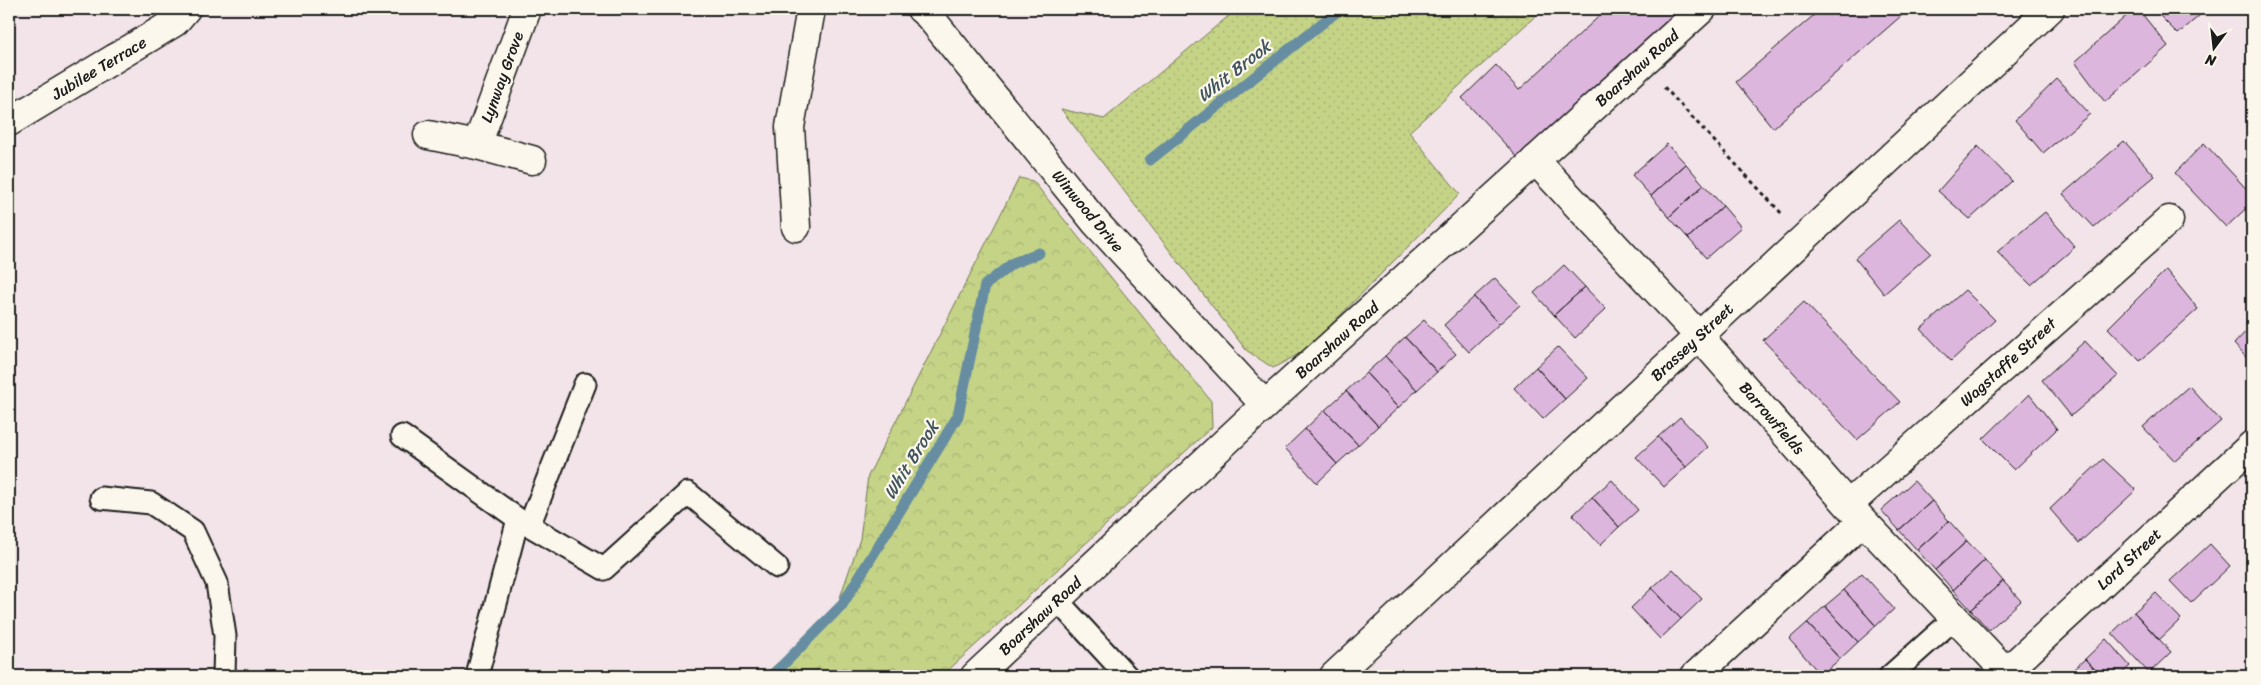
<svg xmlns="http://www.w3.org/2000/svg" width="2261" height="685" font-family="Sriracha,sans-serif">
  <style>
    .forest { fill: url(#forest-crowns); stroke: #707852 }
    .park { fill: url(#park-dots); stroke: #707852 }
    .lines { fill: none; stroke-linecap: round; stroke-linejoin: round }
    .stream { stroke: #668da1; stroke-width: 11 }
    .building { fill: #ddb6de; stroke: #1c1c1c }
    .service-casing { stroke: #1c1c1c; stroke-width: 25 }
    .minor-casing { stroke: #1c1c1c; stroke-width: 31 }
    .tertiary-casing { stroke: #1c1c1c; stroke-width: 31 }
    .path { stroke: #1c1c1c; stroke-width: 3; stroke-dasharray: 4 4; stroke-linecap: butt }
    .service { stroke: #fbf7ec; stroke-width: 21 }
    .minor { stroke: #fbf7ec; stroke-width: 28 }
    .tertiary { stroke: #fbf7ec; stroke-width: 28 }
    .labels { text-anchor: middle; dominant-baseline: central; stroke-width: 4.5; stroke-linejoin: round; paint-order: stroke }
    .street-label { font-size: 16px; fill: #1c1c1c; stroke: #fbf7ec }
    .water-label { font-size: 18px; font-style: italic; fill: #41555f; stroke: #fbf7ec }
  </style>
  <defs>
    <pattern id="forest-crowns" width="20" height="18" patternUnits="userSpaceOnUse" patternTransform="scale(1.25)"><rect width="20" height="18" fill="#c5d387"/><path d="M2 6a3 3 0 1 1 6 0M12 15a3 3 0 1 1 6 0" fill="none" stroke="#a9b574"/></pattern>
    <pattern id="park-dots" width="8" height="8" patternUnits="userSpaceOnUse" patternTransform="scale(1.25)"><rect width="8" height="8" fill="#c5d387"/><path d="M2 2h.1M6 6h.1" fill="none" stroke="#a9b574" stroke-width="1.8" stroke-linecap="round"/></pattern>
  </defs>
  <rect width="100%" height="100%" fill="#f2e4e8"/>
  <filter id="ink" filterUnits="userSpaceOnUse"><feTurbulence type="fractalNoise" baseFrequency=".02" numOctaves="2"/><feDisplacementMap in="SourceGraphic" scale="10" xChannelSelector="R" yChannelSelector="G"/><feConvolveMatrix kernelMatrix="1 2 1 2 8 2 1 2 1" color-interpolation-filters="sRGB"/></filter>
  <g filter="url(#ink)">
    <path class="forest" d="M1019,178L1033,181L1211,401L1212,427L942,676H763L835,612L860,539L868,476Z"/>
    <path class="park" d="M1237,9H1543L1409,132L1460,194L1306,350L1273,368L1246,350L1061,109L1104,119Z"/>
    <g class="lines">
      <path class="stream" d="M1150,160L1340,9
        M772,676L842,605L958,416L985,285L1013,263L1039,253"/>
    </g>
    <path class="building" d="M1607,9H1681L1519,159L1462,98L1496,65L1519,90Z
      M1821,9H1909L1773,128L1736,82Z
      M2138,9L2168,46L2105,102L2075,62L2125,17Z
      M2153,9H2207L2178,34Z
      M2057,79L2090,114L2043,153L2015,120Z
      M2124,141L2155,176L2094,227L2063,194Z
      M2204,143L2252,195V203L2226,227L2175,173Z
      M1667,144L1686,164L1651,196L1632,175Z
      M1978,146L2012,181L1970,219L1938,191Z
      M1686,164L1704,185L1669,217L1651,196Z
      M1704,185L1723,206L1688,238L1669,217Z
      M1723,206L1741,227L1706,258L1688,238Z
      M2045,212L2075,247L2031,285L1997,252Z
      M1899,220L1931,253L1884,294L1855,258Z
      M1564,265L1585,287L1554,315L1534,293Z
      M2166,270L2198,309L2140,361L2108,328Z
      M1495,278L1520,305L1499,324L1474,297Z
      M1585,287L1606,309L1575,338L1554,315Z
      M1965,290L1995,320L1951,361L1921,329Z
      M1474,297L1499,324L1469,352L1444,325Z
      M1804,302L1900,402L1857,440L1763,340Z
      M1424,320L1456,354L1437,372L1405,337Z
      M2252,325V364L2234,344Z
      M1405,337L1437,372L1417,390L1385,356Z
      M2085,341L2118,376L2071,416L2042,380Z
      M1558,347L1588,378L1565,399L1536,367Z
      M1385,356L1417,390L1398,408L1366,373Z
      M1536,367L1565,399L1543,419L1514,388Z
      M1366,373L1398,408L1378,426L1346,391Z
      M2189,386L2221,421L2175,461L2143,427Z
      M1346,391L1378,426L1358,445L1325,410Z
      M2029,394L2057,429L2014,470L1983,439Z
      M1325,410L1358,445L1337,464L1305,429Z
      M1680,417L1708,447L1686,467L1658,437Z
      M1305,429L1337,464L1317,483L1285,448Z
      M1658,437L1686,467L1664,487L1636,457Z
      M2103,459L2136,490L2079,543L2050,509Z
      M1612,480L1638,510L1619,527L1592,497Z
      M1914,481L1932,501L1899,530L1881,510Z
      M1592,497L1619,527L1600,545L1573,515Z
      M1932,501L1949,521L1917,550L1899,530Z
      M1949,521L1967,541L1935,570L1917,550Z
      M1967,541L1985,560L1953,590L1935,570Z
      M2210,544L2230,566L2191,603L2170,581Z
      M1985,560L2003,581L1971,610L1953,590Z
      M1673,569L1702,599L1681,619L1652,588Z
      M1862,573L1894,609L1876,626L1844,590Z
      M2003,581L2021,601L1989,630L1971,610Z
      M1652,588L1681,619L1660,639L1631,608Z
      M1844,590L1876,626L1858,642L1825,606Z
      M2156,593L2181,619L2159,640L2134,612Z
      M1825,606L1858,642L1840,659L1807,623Z
      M2134,612L2171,652L2149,673L2112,633Z
      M1807,623L1840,659L1821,675L1789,639Z
      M2106,639L2130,666L2119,676H2101L2085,659Z
      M2085,659L2101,676H2066Z"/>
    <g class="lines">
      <defs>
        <path id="service" d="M402,436L518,519
          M101,498L151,503L193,531L217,583L225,636L224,676
          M529,526L585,384
          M1057,600L1127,676
          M477,676L518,519L604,569L688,493L777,567
          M1890,676L1955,618"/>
        <path id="minor" d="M921,9L929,16L1096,223L1265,405
          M9,122L175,22L186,9
          M428,135L477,145L532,160
          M477,145L527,9
          M1535,160L1699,336L1848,505L2010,676
          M796,227L790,127L811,9
          M1848,505L2169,220
          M2006,672L2252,445
          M1334,676L2050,9
          M1695,676L1863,521"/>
        <path id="tertiary" d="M975,676L1265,405L1702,9"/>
      </defs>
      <use href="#service" class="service-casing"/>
      <use href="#minor" class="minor-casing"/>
      <use href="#tertiary" class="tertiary-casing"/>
      <path class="path" d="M1664,87L1783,215"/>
      <use href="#service" class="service"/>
      <use href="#minor" class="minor"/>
      <use href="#tertiary" class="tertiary"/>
    </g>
  </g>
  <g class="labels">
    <g class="street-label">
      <text transform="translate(99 68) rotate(-31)">Jubilee Terrace</text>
      <text transform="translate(1637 68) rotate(-42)">Boarshaw Road</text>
      <text transform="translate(502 77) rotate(-70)">Lynway Grove</text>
      <text transform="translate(1088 211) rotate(50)">Winwood Drive</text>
      <text transform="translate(1337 340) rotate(-42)">Boarshaw Road</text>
      <text transform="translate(1692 342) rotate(-43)">Brassey Street</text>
      <text transform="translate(2008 362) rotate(-42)">Wagstaffe Street</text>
      <text transform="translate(1772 418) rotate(49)">Barrowfields</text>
      <text transform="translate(2129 559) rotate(-43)">Lord Street</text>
      <text transform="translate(1040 616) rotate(-43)">Boarshaw Road</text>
    </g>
    <g class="water-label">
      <text transform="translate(1234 71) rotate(-38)">Whit Brook</text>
      <text transform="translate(911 460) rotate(-58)">Whit Brook</text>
    </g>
  </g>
  <rect width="2261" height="685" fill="none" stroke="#fbf7ec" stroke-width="30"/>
  <rect x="15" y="15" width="2231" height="655" fill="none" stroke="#1c1c1c" stroke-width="2" filter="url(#ink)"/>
  <g transform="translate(2214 48) rotate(195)" stroke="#fbf7ec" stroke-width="4" paint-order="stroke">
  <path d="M0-4L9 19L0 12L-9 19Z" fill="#1c1c1c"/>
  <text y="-8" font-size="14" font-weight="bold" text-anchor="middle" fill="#1c1c1c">N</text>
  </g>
</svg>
